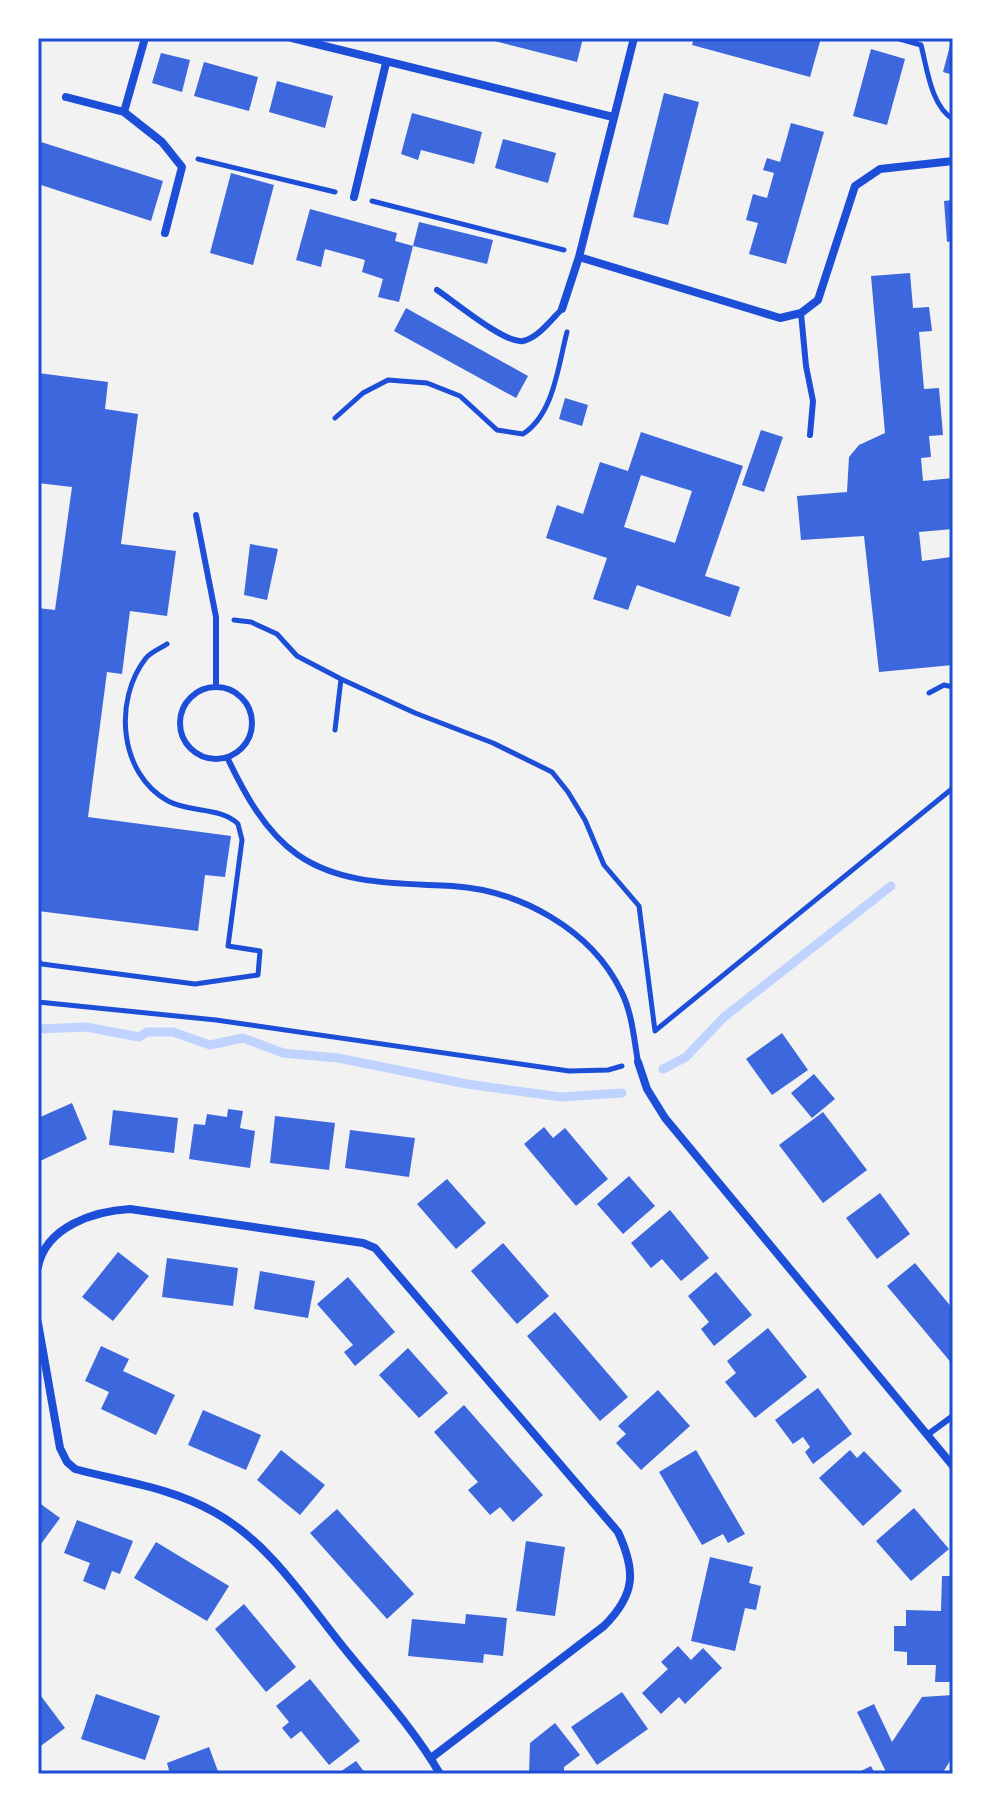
<svg xmlns="http://www.w3.org/2000/svg" width="991" height="1812" font-family="Ubuntu,sans-serif">
  <style>
    .lines { fill: none; stroke-linecap: round; stroke-linejoin: round }
    .stream { stroke: #bfd3fe; stroke-width: 9 }
    .building { fill: #3d67dc; fill-rule: evenodd }
    .path { stroke: #1d4ed8; stroke-width: 5 }
    .service { stroke: #1d4ed8; stroke-width: 6 }
    .minor { stroke: #1d4ed8; stroke-width: 8 }
    .neatline { fill: none; stroke: #1d4ed8; stroke-width: 3 }
  </style>
  <rect width="100%" height="100%" fill="#f2f2f2"/>
  <g class="lines">
    <path class="stream" d="M38,1029L86,1027L139,1037L147,1032H173L210,1045L243,1038L283,1053L338,1058L467,1084L561,1097L622,1093
      M663,1069L686,1057L724,1017L891,886"/>
  </g>
  <path class="building" d="M483,38H583L577,62Z
    M694,38H821L810,77L692,45Z
    M952,38H953V75L943,72Z
    M871,49L905,59L887,125L853,116Z
    M161,53L190,60L182,92L152,83Z
    M204,62L258,77L249,111L194,96Z
    M277,81L333,96L325,128L269,112Z
    M664,93L699,102L668,225L633,217Z
    M412,113L482,132L474,164L421,150L418,160L401,154Z
    M791,123L824,132L786,264L749,254L758,223L746,220L753,194L767,198L774,173L763,170L767,158L780,162Z
    M503,139L556,153L548,183L495,168Z
    M38,141L163,181L151,221L38,184Z
    M231,173L274,185L253,265L210,253Z
    M953,200V241L947,242L944,201Z
    M310,209L397,233L395,241L413,246L399,302L378,297L383,279L362,272L365,260L325,249L321,267L296,260Z
    M419,222L493,240L487,264L413,246Z
    M910,273L913,308L929,307L932,331L919,332L924,389L939,388L943,435L929,436L931,457L921,458L923,481L953,478V529L919,532L922,561L951,557L953,665L879,672L864,536L801,540L797,496L847,492L849,457L859,445L885,433L871,276Z
    M406,308L528,376L516,398L394,331Z
    M38,373L108,382L105,409L138,414L121,544L176,551L167,616L130,611L122,674L107,672L88,817L231,836L225,877L205,875L198,931L38,911V608L55,610L72,487L38,483Z
    M565,398L588,405L582,426L559,419Z
    M761,430L783,437L764,492L742,485Z
    M641,432L743,466L705,576L740,587L730,617L637,585L628,610L593,599L607,558L546,538L557,505L583,514L600,462L628,471ZM641,475L692,491L675,543L624,527Z
    M250,544L278,549L267,600L244,595Z
    M782,1033L808,1070L772,1095L746,1059Z
    M814,1074L835,1099L812,1118L791,1093Z
    M72,1103L87,1139L38,1162V1118Z
    M228,1109L243,1111L240,1128L255,1131L250,1168L189,1159L194,1124L205,1125L207,1114L227,1117Z
    M113,1110L178,1118L174,1153L109,1145Z
    M823,1112L867,1170L823,1203L779,1145Z
    M275,1116L335,1123L329,1170L270,1163Z
    M544,1127L553,1138L565,1128L608,1179L576,1206L524,1144Z
    M350,1130L415,1138L409,1177L345,1168Z
    M629,1176L655,1206L623,1234L597,1204Z
    M447,1179L486,1223L456,1249L417,1204Z
    M880,1193L910,1234L877,1259L846,1218Z
    M670,1210L709,1258L681,1281L662,1259L651,1268L631,1243Z
    M503,1243L549,1296L517,1324L471,1271Z
    M118,1252L149,1276L113,1321L82,1297Z
    M167,1258L238,1268L233,1306L162,1297Z
    M915,1263L953,1309V1365L887,1286Z
    M260,1271L315,1281L308,1318L254,1309Z
    M716,1272L752,1315L714,1346L701,1329L709,1322L688,1296Z
    M348,1277L395,1332L355,1366L344,1352L353,1345L317,1304Z
    M555,1312L628,1397L600,1421L527,1336Z
    M768,1328L807,1377L755,1418L725,1382L736,1373L727,1361Z
    M101,1346L129,1359L123,1371L175,1395L156,1435L101,1409L109,1392L85,1381Z
    M408,1348L448,1393L419,1418L379,1375Z
    M818,1388L852,1434L813,1464L805,1452L810,1447L803,1437L793,1444L775,1420Z
    M658,1390L690,1426L641,1470L616,1443L626,1434L618,1426Z
    M464,1405L543,1495L513,1522L500,1507L490,1515L468,1490L478,1482L434,1432Z
    M203,1410L261,1435L246,1470L188,1445Z
    M281,1450L325,1485L300,1515L257,1480Z
    M696,1450L745,1534L728,1543L723,1534L702,1545L659,1472Z
    M850,1450L857,1458L864,1451L902,1491L863,1526L819,1478Z
    M38,1502L60,1518L38,1548Z
    M914,1508L949,1549L911,1581L876,1541Z
    M337,1509L414,1594L387,1619L310,1533Z
    M77,1520L133,1541L120,1574L112,1571L105,1590L83,1581L90,1563L64,1553Z
    M526,1541L565,1547L555,1616L516,1611Z
    M156,1542L229,1586L207,1621L134,1578Z
    M710,1557L753,1567L749,1583L761,1586L756,1610L745,1608L735,1651L691,1641Z
    M942,1576H953V1682H935L936,1665H907V1652L894,1651V1626H906V1610L941,1611Z
    M244,1604L296,1667L266,1692L215,1629Z
    M466,1614L507,1618L503,1656L484,1654L483,1663L408,1656L412,1619L465,1624Z
    M678,1646L691,1660L703,1648L722,1668L685,1704L679,1697L661,1714L642,1693L668,1669L661,1662Z
    M310,1679L360,1741L329,1765L301,1731L291,1739L282,1728L289,1722L276,1706Z
    M38,1692L65,1728L38,1748Z
    M622,1692L648,1729L597,1765L571,1727Z
    M96,1694L160,1716L145,1760L81,1739Z
    M953,1695V1756L942,1774H887L857,1712L874,1704L892,1742L922,1697Z
    M555,1723L580,1755L564,1767V1774H529L530,1743Z
    M209,1747L219,1774H170L167,1763Z
    M356,1761L366,1774H337Z
    M871,1766L875,1774H855Z"/>
  <g class="lines">
    <path class="path" d="M896,38L921,45C927,68 931,106 953,119
      M198,159L335,192
      M372,201L564,250
      M335,418L363,393L388,380L427,383L460,396L497,430L523,434C554,414 558,366 567,332
      M234,620L251,622L277,634L297,656L341,679L415,713L493,743L552,772L568,792L585,820L604,865L639,906L655,1031
      M929,693L944,685L953,687
      M335,730L341,679
      M38,961L42,964L195,984L258,975L260,951L228,946L242,840L238,824C221,807 190,813 168,801C119,774 113,700 146,658C151,652 161,648 167,644
      M38,1002L216,1020L569,1071L608,1070L622,1066
      M656,1030L953,788"/>
    <path class="service" d="M437,290C455,302 505,344 523,341C538,338 552,319 562,309
      M801,313L806,366L813,401L810,435
      M196,515L216,617V687
      M180 723a36 36 0 1 1 72 0a36 36 0 1 1-72 0Z
      M227,757C244,793 265,832 298,855C343,886 400,883 452,886C519,890 591,929 621,991C632,1012 634,1039 638,1062
      M927,1435L953,1416"/>
    <path class="minor" d="M145,38L124,112L162,142L182,167L165,233
      M292,38L613,117
      M66,97L124,112
      M354,197L386,63
      M579,257L780,318L801,313L818,300L855,186L880,169L953,161
      M562,309L579,257L634,38
      M638,1062L647,1089L665,1118L953,1466
      M38,1267C46,1226 95,1211 130,1209L363,1243L375,1248L618,1532C636,1571 636,1594 604,1626L431,1758
      M38,1323L60,1448L67,1462L75,1469C123,1482 170,1487 214,1512C269,1542 306,1601 344,1648C377,1689 414,1729 440,1774"/>
  </g>
  <rect width="991" height="1812" fill="none" stroke="#ffffff" stroke-width="80"/>
  <rect x="40" y="40" width="911" height="1732" class="neatline"/>
</svg>
